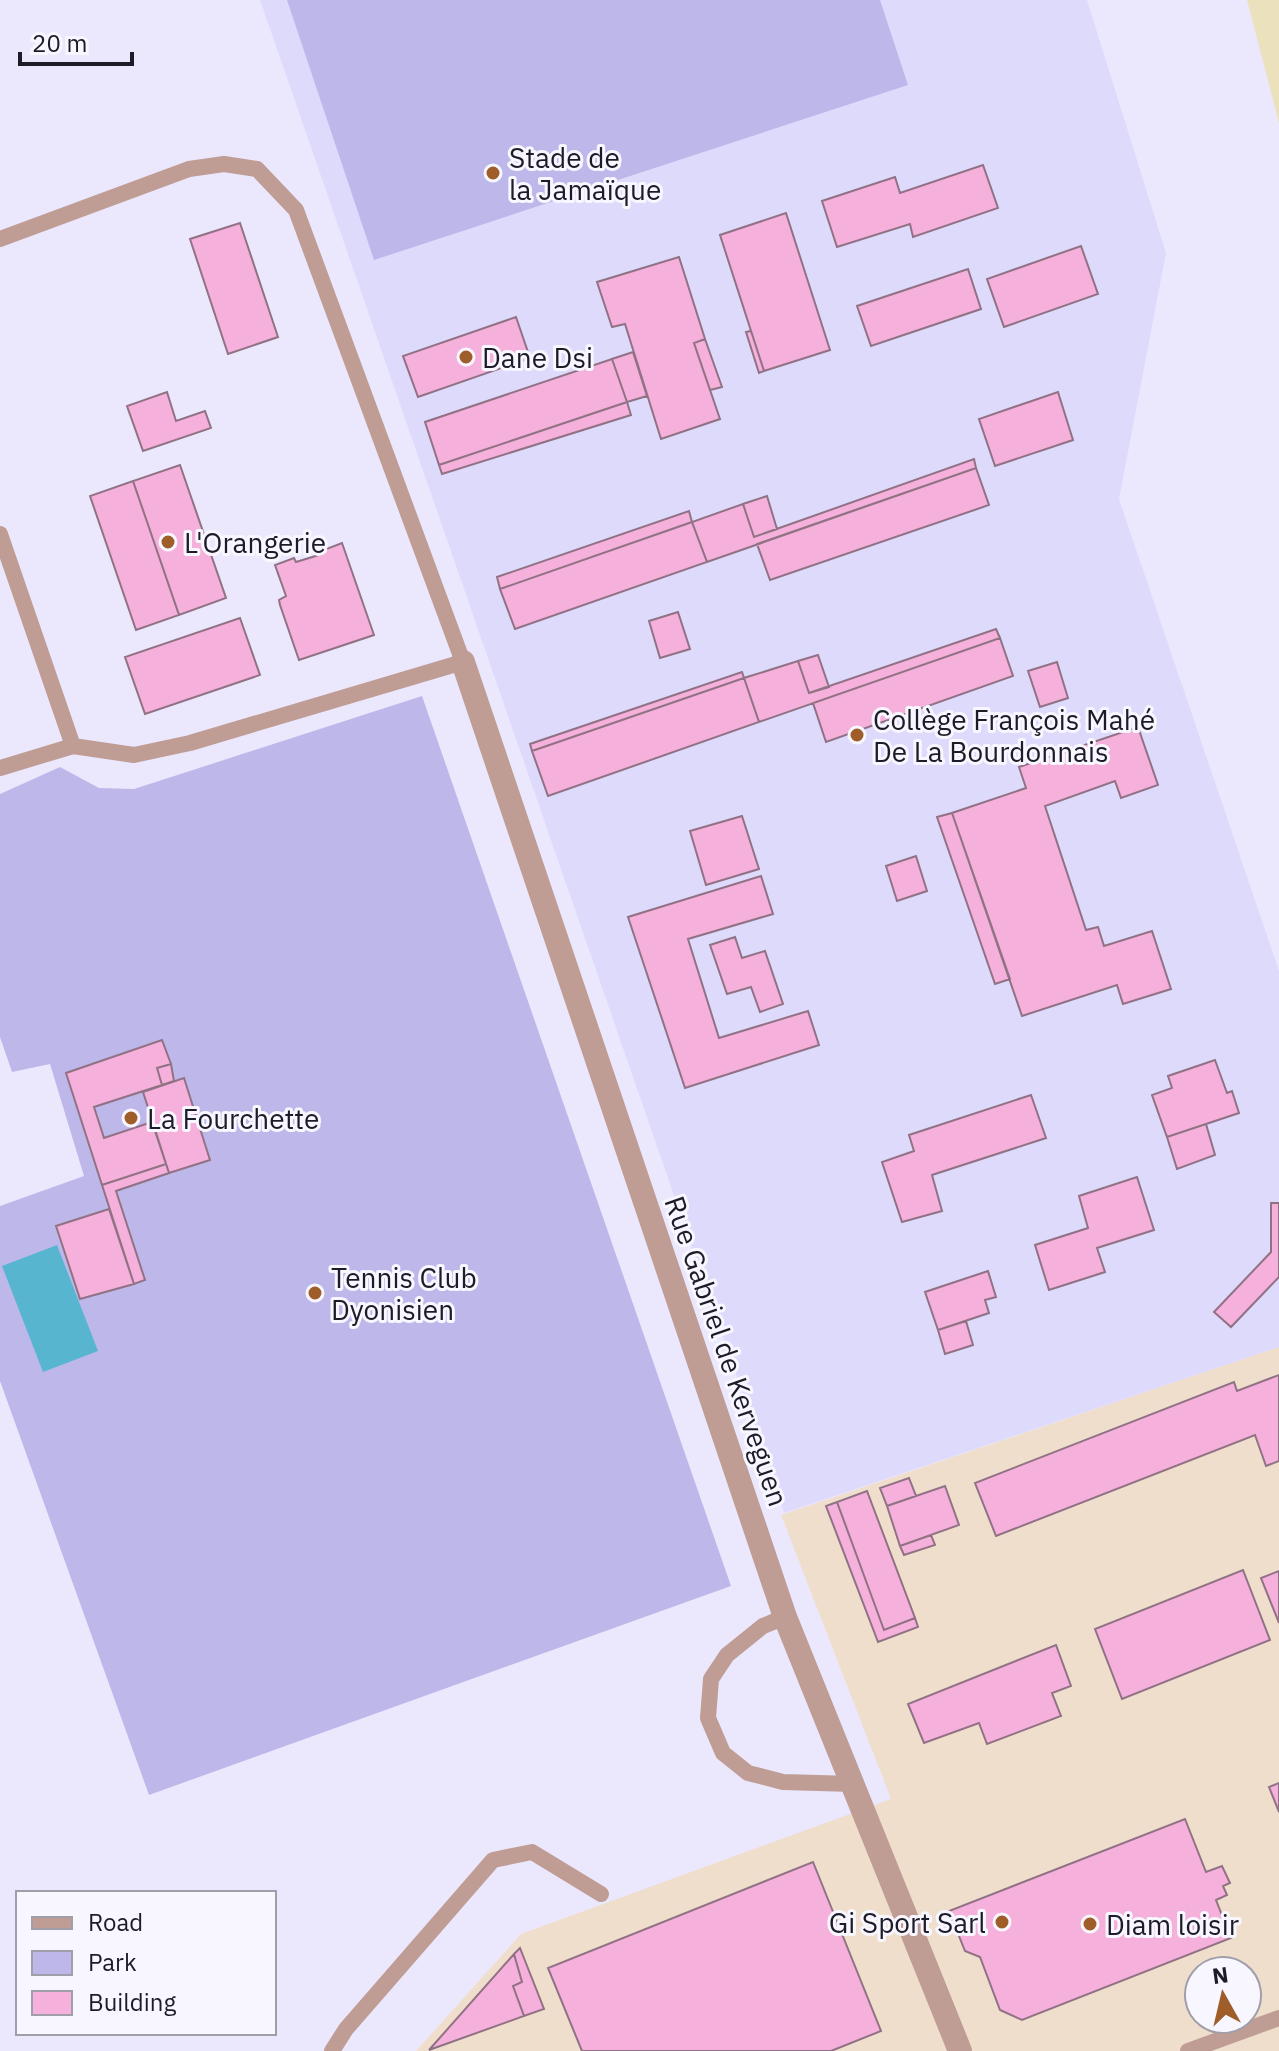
<svg xmlns="http://www.w3.org/2000/svg" width="1279" height="2051" font-family="'IBM Plex Sans',sans-serif">
  <style>
    .industrial { fill: #f0decd; fill-rule: evenodd }
    .built { fill: #dedafc }
    .green { fill: #beb8ea }
    .sand { fill: #ebe2bd }
    .water { fill: #58b5d0 }
    .building { fill: #f5b1db; stroke: #917285; stroke-width: 2 }
    .lines { fill: none; stroke-linecap: round; stroke-linejoin: round }
    .service { stroke: #bf9c94; stroke-width: 16 }
    .minor { stroke: #bf9c94; stroke-width: 24 }
    .poi-dot { fill: #9e5d29; stroke: #f8f7ff; stroke-width: 3 }
    .labels { text-anchor: middle; dominant-baseline: central; stroke-width: 6; stroke-linejoin: round; paint-order: stroke }
    .poi-label { font-size: 28px; fill: #1c1b27; stroke: #f8f7ff; text-anchor: start }
    .street-label { font-size: 28px; fill: #1c1b27; stroke: #f8f7ff }
  </style>
  <rect width="100%" height="100%" fill="#ebe8fe"/>
  <path class="industrial" d="M1279,1347V2051H416L521,1934L891,1799L781,1515ZM1199,1971H1247V2019H1199Z"/>
  <path class="built" d="M260,0H1087L1166,253L1119,499L1279,971V1347L784,1513Z"/>
  <path class="green" d="M287,0H880L908,85L374,260Z
    M422,696L731,1586L149,1795L0,1381V1206L84,1176L50,1064L12,1072L0,1037V794L60,767L99,788L134,789Z"/>
  <path class="sand" d="M1247,0H1279V123Z"/>
  <path class="water" d="M57,1245L98,1351L43,1372L2,1266Z"/>
  <path class="building" d="M983,165L998,208L913,237L910,224L837,247L822,201L895,177L900,193Z
    M786,213L830,350L764,371L720,235Z
    M240,223L278,337L228,354L190,239Z
    M1081,246L1098,294L1004,327L987,279Z
    M679,257L705,339L694,343L720,419L661,439L625,324L612,327L597,282Z
    M968,269L981,309L871,346L857,306Z
    M516,317L530,358L418,397L403,356Z
    M751,331L764,371L759,373L746,332Z
    M705,339L722,387L710,390L694,343Z
    M633,352L647,396L627,402L612,359Z
    M612,359L627,402L439,465L425,422Z
    M167,392L176,421L205,411L211,428L143,451L127,406Z
    M1058,392L1073,440L995,466L979,419Z
    M627,402L631,415L442,474L439,465Z
    M974,459L976,468L707,562L692,522L743,504L754,537Z
    M180,465L226,598L179,615L133,481Z
    M976,468L989,505L770,580L757,544Z
    M133,481L179,615L136,630L90,496Z
    M767,496L777,529L754,537L743,504Z
    M689,511L692,522L500,589L497,577Z
    M692,522L707,562L515,629L500,589Z
    M342,543L374,635L299,660L280,605L279,600L286,596L275,565L294,558L296,562L322,554L321,551Z
    M678,612L690,649L660,658L649,621Z
    M240,618L260,675L145,714L125,657Z
    M996,629L1000,638L759,722L744,678L798,661L809,693Z
    M1000,638L1013,676L826,742L813,703Z
    M818,655L829,687L809,693L798,661Z
    M1057,662L1068,698L1040,707L1028,671Z
    M742,672L744,678L532,751L530,744Z
    M744,678L759,722L548,796L532,751Z
    M1138,727L1158,785L1121,798L1115,781L1045,806L1086,930L1098,927L1104,946L1152,931L1171,989L1123,1004L1117,985L1022,1016L952,813L1026,788L1019,767Z
    M952,813L1010,979L995,984L937,817Z
    M742,816L759,869L706,885L690,831Z
    M916,856L927,891L897,901L886,866Z
    M761,876L773,914L688,939L719,1038L808,1011L819,1045L685,1088L628,917Z
    M735,937L742,958L765,951L783,1004L760,1012L751,987L727,994L710,945Z
    M162,1040L171,1064L157,1068L162,1085L94,1107L104,1138L152,1122L166,1164L102,1185L66,1073Z
    M1215,1060L1227,1093L1232,1091L1239,1113L1167,1137L1152,1095L1172,1088L1168,1076Z
    M171,1064L174,1081L162,1085L157,1068Z
    M184,1078L210,1160L169,1173L143,1092Z
    M1031,1095L1046,1138L932,1175L942,1211L902,1222L882,1162L914,1151L909,1135Z
    M1206,1124L1215,1155L1177,1169L1167,1137Z
    M166,1164L169,1173L116,1191L145,1280L134,1284L102,1185Z
    M1137,1177L1154,1230L1097,1248L1105,1272L1049,1290L1035,1245L1088,1228L1079,1196Z
    M1271,1203H1279V1277L1231,1327L1214,1312L1271,1252Z
    M109,1209L134,1284L80,1299L56,1226Z
    M988,1271L996,1297L985,1300L989,1313L938,1330L925,1292Z
    M966,1321L973,1345L945,1354L938,1330Z
    M1279,1375V1461L1266,1466L1255,1435L996,1536L975,1483L1234,1382L1237,1391Z
    M909,1478L916,1496L887,1506L880,1488Z
    M945,1486L959,1525L900,1546L887,1506Z
    M867,1491L915,1618L884,1630L837,1502Z
    M837,1502L884,1630L915,1618L918,1627L878,1642L826,1506Z
    M931,1535L935,1545L904,1555L900,1546Z
    M1243,1570L1270,1640L1122,1699L1095,1629Z
    M1279,1571V1623L1261,1578Z
    M1056,1645L1071,1686L1052,1693L1061,1716L987,1744L979,1723L924,1743L908,1704Z
    M1279,1783V1812L1269,1787Z
    M1185,1819L1206,1872L1222,1866L1230,1883L1223,1886L1227,1895L1216,1900L1231,1938L1022,2020L1000,2010L980,1957L965,1951L949,1911Z
    M813,1862L881,2031L831,2051H582L548,1968Z
    M520,1948L544,2009L524,2016L513,1986L522,1982L514,1954Z
    M514,1954L522,1982L513,1986L524,2016L429,2050Z"/>
  <g class="lines">
    <path class="service" d="M0,239L189,169L224,164L257,169L296,210L463,662L190,743L134,755L73,746L0,768
      M0,534L73,746
      M785,1617L763,1626L727,1655L711,1679L708,1718L723,1753L748,1773L783,1782L853,1784
      M332,2051L346,2029L493,1860L532,1852L601,1894
      M1188,2051L1279,2018"/>
    <path class="minor" d="M463,662L785,1617L960,2051"/>
  </g>
  <g class="poi-dot">
    <circle cx="493" cy="173" r="8"/>
    <circle cx="466" cy="357" r="8"/>
    <circle cx="168" cy="542" r="8"/>
    <circle cx="857" cy="735" r="8"/>
    <circle cx="131" cy="1118" r="8"/>
    <circle cx="315" cy="1293" r="8"/>
    <circle cx="1002" cy="1922" r="8"/>
    <circle cx="1090" cy="1924" r="8"/>
  </g>
  <g class="labels">
    <g class="poi-label">
      <text x="509" y="157">Stade de<tspan x="509" dy="32">la Jamaïque</tspan></text>
      <text x="482" y="357">Dane Dsi</text>
      <text x="184" y="542">L'Orangerie</text>
      <text x="873" y="719">Collège François Mahé<tspan x="873" dy="32">De La Bourdonnais</tspan></text>
      <text x="147" y="1118">La Fourchette</text>
      <text x="331" y="1277">Tennis Club<tspan x="331" dy="32">Dyonisien</tspan></text>
      <text x="986" y="1922" text-anchor="end">Gi Sport Sarl</text>
      <text x="1106" y="1924">Diam loisir</text>
    </g>
    <g class="street-label">
      <text transform="translate(727 1351) rotate(71)">Rue Gabriel de Kerveguen</text>
    </g>
  </g>
  <rect x="16" y="1891" width="260" height="144" fill="#f8f7ff" stroke="#a09fa9" stroke-width="2"/>
  <rect x="32" y="1917" width="40" height="12" fill="#bf9c94" stroke="#a09fa9" stroke-width="2"/>
  <text x="88" y="1931" font-size="24" fill="#1c1b27">Road</text>
  <rect x="32" y="1951" width="40" height="24" fill="#beb8ea" stroke="#a09fa9" stroke-width="2"/>
  <text x="88" y="1971" font-size="24" fill="#1c1b27">Park</text>
  <rect x="32" y="1991" width="40" height="24" fill="#f5b1db" stroke="#a09fa9" stroke-width="2"/>
  <text x="88" y="2011" font-size="24" fill="#1c1b27">Building</text>
  <g transform="translate(1223 1995) rotate(352)"><circle r="38" fill="#f8f7ff" stroke="#a09fa9" stroke-width="2"/>
  <path d="M0-6L14 30L0 20L-14 30Z" fill="#9e5d29"/>
  <text y="-12" font-size="22" font-weight="bold" text-anchor="middle" fill="#1c1b27">N</text>
  </g>
  <path d="M20 52v12h112v-12" fill="none" stroke="#1c1b27" stroke-width="4"/>
  <text x="32" y="52" font-size="24" fill="#1c1b27" stroke="#f8f7ff" stroke-width="6" paint-order="stroke">20 m</text>
</svg>
